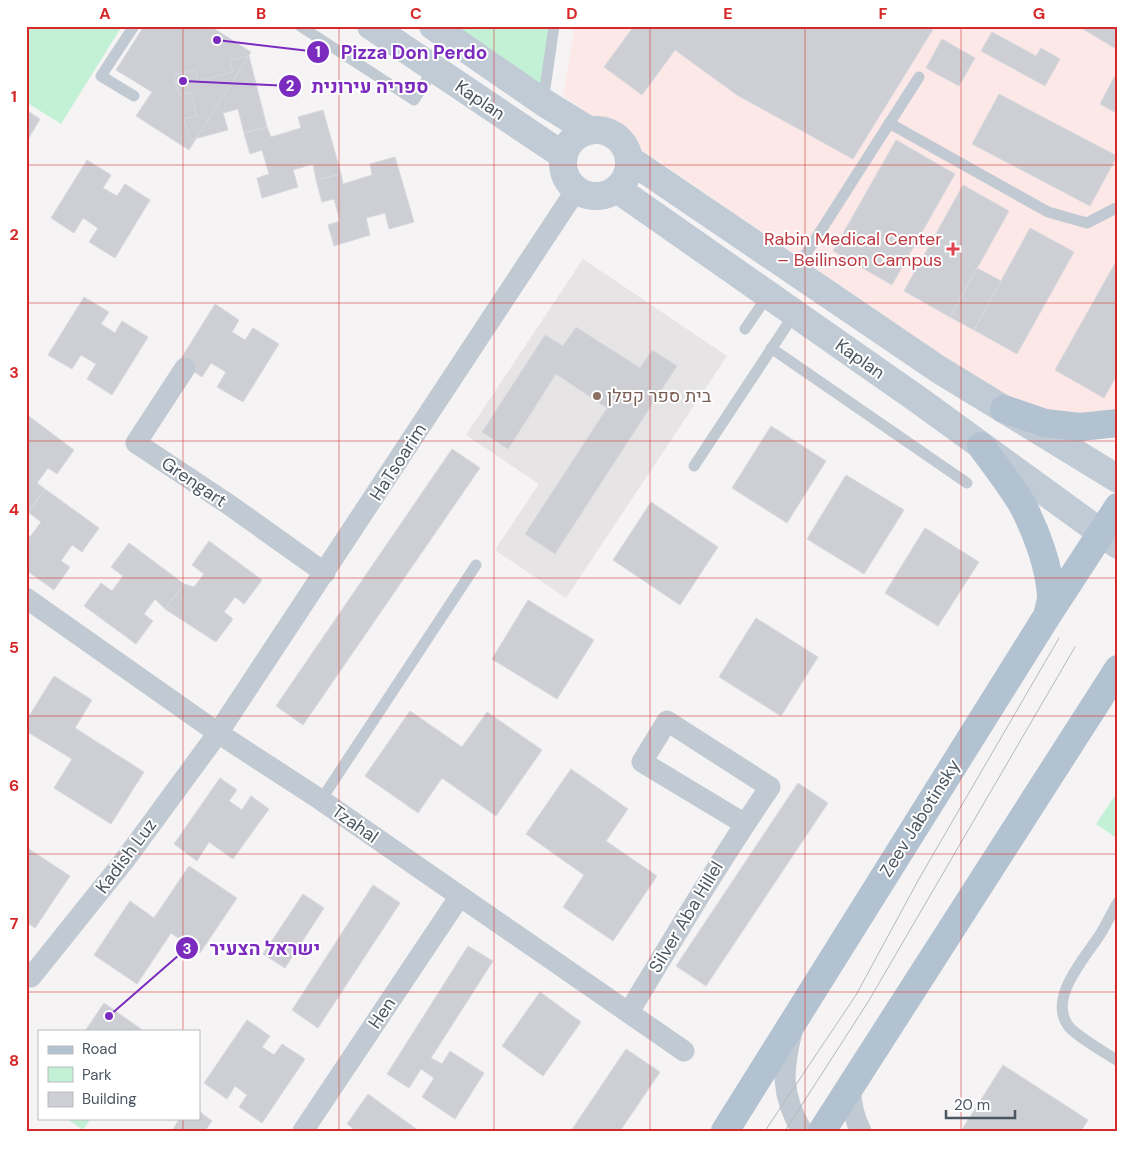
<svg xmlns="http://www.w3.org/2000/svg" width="1144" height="1157" font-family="'DM Sans',Heebo,sans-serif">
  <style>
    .education { fill: #e6e4e5 }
    .medical { fill: #fce8e6 }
    .green { fill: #c3f1d5 }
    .building { fill: #cdcfd5; stroke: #d7d9de }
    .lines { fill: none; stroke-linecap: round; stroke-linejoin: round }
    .lane { stroke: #c1cad2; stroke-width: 11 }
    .street { stroke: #c1cad2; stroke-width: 21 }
    .secondary { stroke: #c1cbd6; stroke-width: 28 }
    .primary { stroke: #b3c2d1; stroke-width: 28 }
    .tram { stroke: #b5b8bd; stroke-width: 1 }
    .grid { fill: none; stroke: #d62828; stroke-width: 1; stroke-opacity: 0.55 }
    .health-dot { fill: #e0444e; stroke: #fff; stroke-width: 2 }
    .education-dot { fill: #8d6e63; stroke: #fff; stroke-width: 2 }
    .labels { text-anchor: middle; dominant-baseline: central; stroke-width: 4; stroke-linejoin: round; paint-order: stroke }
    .street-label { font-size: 18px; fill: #4a5661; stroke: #fff }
    .health-label { font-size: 18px; fill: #be3a42; stroke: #fff; text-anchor: end }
    .education-label { font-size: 18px; fill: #785e54; stroke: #fff; text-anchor: start }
    .leader { fill: none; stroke: #7b2cbf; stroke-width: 2 }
    .callout-dot { fill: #7b2cbf; stroke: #fff; stroke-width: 2 }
    .mark-label { font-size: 15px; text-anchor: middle; font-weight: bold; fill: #fff }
    .callout-label { font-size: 19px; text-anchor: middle; font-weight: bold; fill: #7b2cbf; stroke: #fff; stroke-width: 4; stroke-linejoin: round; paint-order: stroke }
    .neatline { fill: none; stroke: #d62828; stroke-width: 2 }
    .grid-label { font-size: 16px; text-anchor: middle; font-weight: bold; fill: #d62828 }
  </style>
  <rect width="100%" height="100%" fill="#f5f3f3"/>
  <path class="education" d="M583,259L727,356L566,598L495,550L539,484L466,435Z"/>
  <path class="medical" d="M568,26H1118V412L1101,418L1065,413L1011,402L563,96L574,31Z"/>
  <path class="green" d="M26,26H122L61,124L26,102Z
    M433,26H554L543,102Z
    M1118,791V839L1096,824Z
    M66,1118H91L83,1130Z"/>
  <path class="building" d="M144,26H210L251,52L189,150L136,116L152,92L116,70Z
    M634,26H935L853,159L737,95L675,50L642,95L604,67Z
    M1078,26H1118V50Z
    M992,32L1036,56L1041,48L1060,59L1045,86L981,51Z
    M942,39L975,58L959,86L926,68Z
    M249,56L267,127L244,133L238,109L223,113L228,130L190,140L184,119L197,116L191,92L179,95L174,75L195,70L198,81L233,72L230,60Z
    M1118,70V114L1100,104Z
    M999,94L1117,156L1090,206L972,144Z
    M26,110L40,119L27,141L26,140Z
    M323,110L341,174L316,180L313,164L293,170L298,187L262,198L257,178L269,174L262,150L250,154L244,133L267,127L271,137L301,128L298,117Z
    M896,140L955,174L892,285L833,251Z
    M395,157L414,222L389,229L385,213L366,218L370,235L334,246L328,225L340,221L334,199L322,202L316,180L341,174L343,184L372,175L370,164Z
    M87,160L111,175L103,188L117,196L125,184L150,200L115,258L89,242L98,228L83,218L74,233L51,218Z
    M963,185L1009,211L950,317L904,291Z
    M1030,228L1074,252L1017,354L974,330Z
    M1118,258V373L1104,398L1055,370Z
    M977,268L1001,281L974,330L950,317Z
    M84,297L109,312L101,324L115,333L122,321L148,337L112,395L87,379L96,364L81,355L72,369L48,355Z
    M215,304L239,320L232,332L245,340L253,328L279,344L243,402L217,387L226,372L211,363L202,377L179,362Z
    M576,327L640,368L652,350L677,366L555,554L525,534L607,408L556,374L508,449L482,432L545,335L563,346Z
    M26,414L74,450L57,474L48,468L37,483L45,489L28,512L26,510Z
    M771,426L826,461L787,523L732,488Z
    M452,449L480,468L303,725L276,706Z
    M846,475L904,510L864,574L807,539Z
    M45,489L99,528L82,552L72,545L61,561L70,567L54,590L26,570V534L30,537L41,522L28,512Z
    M651,502L718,547L680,605L613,560Z
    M925,528L979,562L938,626L885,593Z
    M209,541L262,580L244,604L235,597L224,612L233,619L216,642L165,609L184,584L194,587L204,574L192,565Z
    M129,543L184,584L165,609L155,599L144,614L153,621L136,644L84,606L101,583L112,591L123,576L111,567Z
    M528,600L594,640L557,699L492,659Z
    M756,618L818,657L781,716L719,677Z
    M54,676L92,700L75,728L144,772L111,824L54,788L72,759L26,731V721Z
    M410,711L462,747L487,712L542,750L496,816L442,778L418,813L365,776Z
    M571,769L628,809L606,841L657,876L613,941L563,907L584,875L526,834Z
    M220,778L237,790L229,801L242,810L251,796L269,809L233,859L209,842L197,861L174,844Z
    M798,783L828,803L706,986L676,966Z
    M26,847L70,876L35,928L26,922Z
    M189,866L237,898L200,953L171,933L137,984L94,955L130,901L154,918Z
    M373,885L400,903L318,1028L292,1010Z
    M303,894L324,908L285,968L263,954Z
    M468,946L493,961L431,1058L442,1064L450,1051L484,1073L455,1119L422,1097L434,1078L421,1069L409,1088L387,1074Z
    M540,992L581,1022L543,1076L502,1046Z
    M104,1003L141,1029L140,1031H85Z
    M247,1020L270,1036L262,1047L274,1055L282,1044L305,1059L262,1123L239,1107L247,1095L235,1086L227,1099L204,1083Z
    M626,1049L660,1072L620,1131H571Z
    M1003,1065L1088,1120L1081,1131H961Z
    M368,1094L419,1131H356L347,1124Z
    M199,1111L212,1121L205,1131H172L180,1118H199Z"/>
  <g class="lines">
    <path class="lane" d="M300,26L414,100L434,69
      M134,96L101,76L134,26
      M543,102L554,26
      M889,123L1048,212L1087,223L1118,207
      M795,271L919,77
      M745,329L768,295
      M771,348L967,483
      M694,466L795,313
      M321,800L476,565
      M1118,902C1112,912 1107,923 1101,933C1087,956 1045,999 1070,1028C1081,1039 1104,1052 1118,1061"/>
    <path class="street" d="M185,368L136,443L228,504L325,573
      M26,598L218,733L321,800L684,1051
      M31,977L124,861L218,733L576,190
      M629,1012C675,936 720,860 770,787L667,721L642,762L745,824
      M792,1032C782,1071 781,1095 802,1131
      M850,1086C851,1102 853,1117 861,1131
      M303,1131L460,896"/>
    <path class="secondary" d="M371,26L564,156
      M433,26L543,102L590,131
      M563 163a33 33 0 1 1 66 0a33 33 0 1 1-66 0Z
      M629,159L938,369L1118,479
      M617,189L920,401L1118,545"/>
    <path class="primary" d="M1004,409L1045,423L1080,427L1118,423
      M981,446C995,465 1011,485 1023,506C1036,531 1050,568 1051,597C1051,603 1048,610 1047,616
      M725,1131L1047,616L1118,507
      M822,1131L1118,669"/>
    <path class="tram" d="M765,1131L856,995L920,877L1059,638
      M785,1131L868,1002L1075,647"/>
  </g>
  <path class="grid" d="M183,26V1031M339,26V1131M494,26V1131M650,26V1131M805,26V1131M961,26V1131M26,165H1118M26,303H1118M26,441H1118M26,578H1118M26,716H1118M26,854H1118M26,992H1118M183,1118V1131"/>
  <path class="health-dot" d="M950.5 241.5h5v5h5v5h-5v5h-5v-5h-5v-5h5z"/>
  <circle class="education-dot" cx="597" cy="396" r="5"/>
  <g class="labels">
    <g class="street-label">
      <text transform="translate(480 100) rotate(34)">Kaplan</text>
      <text transform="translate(860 359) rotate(35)">Kaplan</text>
      <text transform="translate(398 462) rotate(-57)">HaTsoarim</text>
      <text transform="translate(194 482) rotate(34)">Grengart</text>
      <text transform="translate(920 818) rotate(-58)">Zeev Jabotinsky</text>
      <text transform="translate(355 824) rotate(35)">Tzahal</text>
      <text transform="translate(126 856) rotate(-53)">Kadish Luz</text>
      <text transform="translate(686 917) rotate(-59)">Silver Aba Hillel</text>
      <text transform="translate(382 1013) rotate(-56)">Hen</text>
    </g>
    <g class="health-label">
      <text x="942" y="239">Rabin Medical Center<tspan x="942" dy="21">– Beilinson Campus</tspan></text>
    </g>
    <g class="education-label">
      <text x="607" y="396">בית ספר קפלן</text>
    </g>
  </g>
  <path class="leader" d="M217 40L318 52M183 81L290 86M109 1016L187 948"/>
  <g class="callout-dot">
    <circle cx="217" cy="40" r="5"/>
    <circle cx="183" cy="81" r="5"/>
    <circle cx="109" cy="1016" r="5"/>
    <circle cx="318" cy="52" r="12"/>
    <circle cx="290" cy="86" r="12"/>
    <circle cx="187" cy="948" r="12"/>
  </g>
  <g class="mark-label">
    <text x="318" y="57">1</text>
    <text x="290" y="91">2</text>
    <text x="187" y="954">3</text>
  </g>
  <g class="callout-label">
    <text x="414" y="59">Pizza Don Perdo</text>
    <text x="370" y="93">ספריה עירונית</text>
    <text x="265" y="955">ישראל הצעיר</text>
  </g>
  <rect width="1144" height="1157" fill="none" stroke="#ffffff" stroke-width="55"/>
  <rect x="38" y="1030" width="162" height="90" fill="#ffffff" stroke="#b7bbc0"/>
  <rect x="48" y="1046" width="25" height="8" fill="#b3c2d1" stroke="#b7bbc0"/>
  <text x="82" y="1054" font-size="15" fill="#4a5661">Road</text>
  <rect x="48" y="1067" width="25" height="15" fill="#c3f1d5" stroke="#b7bbc0"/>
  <text x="82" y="1080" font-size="15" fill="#4a5661">Park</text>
  <rect x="48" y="1092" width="25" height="15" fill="#cdcfd5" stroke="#b7bbc0"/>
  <text x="82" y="1104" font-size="15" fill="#4a5661">Building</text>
  <path d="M946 1110v8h69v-8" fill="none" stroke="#4a5661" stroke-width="2.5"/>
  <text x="954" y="1110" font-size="15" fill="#4a5661" stroke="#ffffff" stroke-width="4" paint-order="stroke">20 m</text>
  <rect x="28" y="28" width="1088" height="1102" class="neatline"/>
  <g class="grid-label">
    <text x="105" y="19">A</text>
    <text x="261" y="19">B</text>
    <text x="416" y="19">C</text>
    <text x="572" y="19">D</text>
    <text x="728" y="19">E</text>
    <text x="883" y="19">F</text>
    <text x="1039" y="19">G</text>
    <text x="14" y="102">1</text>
    <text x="14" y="240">2</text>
    <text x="14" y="378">3</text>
    <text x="14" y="515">4</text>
    <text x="14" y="653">5</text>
    <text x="14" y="791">6</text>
    <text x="14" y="929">7</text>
    <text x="14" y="1066">8</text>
  </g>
</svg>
